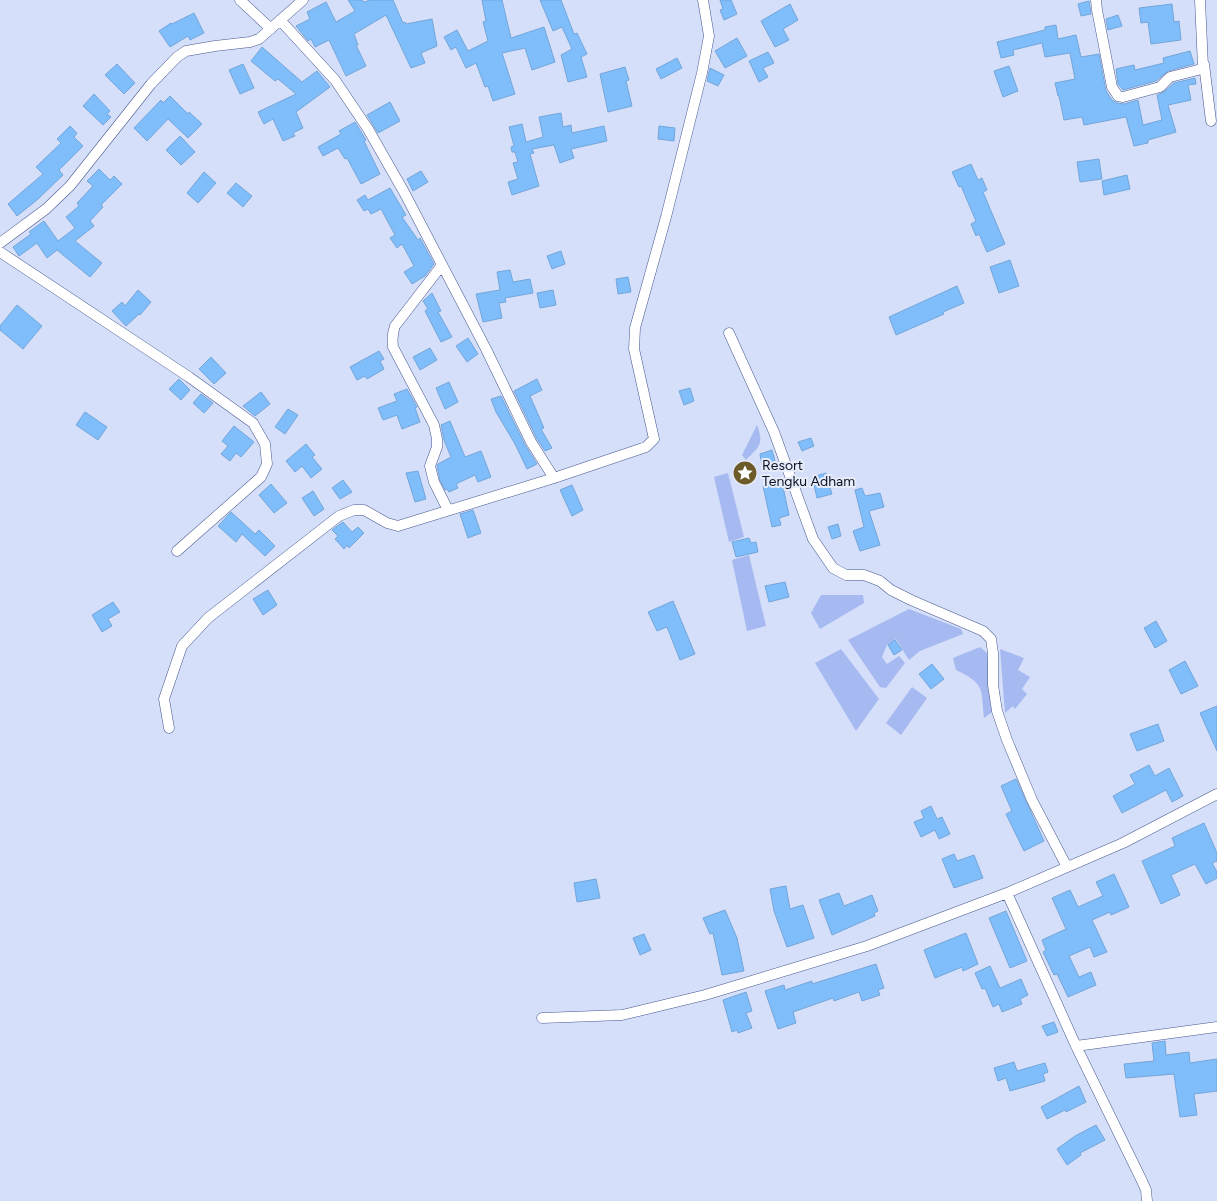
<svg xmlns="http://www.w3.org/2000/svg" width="1217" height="1201" font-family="Figtree,sans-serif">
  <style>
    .water { fill: #a6b9f1 }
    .building { fill: #7fbdfb; stroke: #74a6d9 }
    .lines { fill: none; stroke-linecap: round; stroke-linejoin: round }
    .street-casing { stroke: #46578f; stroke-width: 11 }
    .street { stroke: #fff; stroke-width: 10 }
    .labels { text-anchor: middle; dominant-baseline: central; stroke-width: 4; stroke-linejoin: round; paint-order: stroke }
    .poi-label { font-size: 14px; fill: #0b1228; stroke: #e7ecf9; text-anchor: start }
  </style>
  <rect width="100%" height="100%" fill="#d5dff9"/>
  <path class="water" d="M757,425C764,444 760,446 746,460L742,455Z
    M728,473L744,537L729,542L714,477Z
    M749,555L766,626L747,631L732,560Z
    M821,595H863L864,603L820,629L811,613Z
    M909,609L961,629L963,634L920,651L909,660L896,639L887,645L882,657L887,664L899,656L905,663L886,688L880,687L848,640Z
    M980,647L987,653L992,712L984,718C981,688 985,684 956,670L953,658Z
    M841,649L879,699L856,731L815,663Z
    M1000,649L1024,658L1018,670L1030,677L1022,689L1027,694L1015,709L1013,706L1005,713Z
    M912,687L927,698L901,735L886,723Z"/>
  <path class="building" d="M348,0H362L364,2L370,0H393L403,23L405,22L406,24L432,19L437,46L421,53L425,63L411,68L386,15L354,34L358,45H356L366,66L346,76L329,40L315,47L311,39L308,41L296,26L310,19L307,12L326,2L336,22L355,11Z
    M482,0H502L511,38L544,27L555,62L532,70L525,48L502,53L515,94L493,101L488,86L485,87L476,63L466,68L456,47L451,50L444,37L457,30L468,51L488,41L483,22L486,21Z
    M540,0H561L574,34L577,33L587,54L581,57L587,77L568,82L561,55L572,49L562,27L553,31Z
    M720,0H731L737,14L724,20L720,10L723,9Z
    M1089,1L1091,14L1081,16L1078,4Z
    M790,4L798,20L783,29L789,40L775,47L761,21Z
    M1172,4L1174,22L1179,21L1181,40L1151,44L1148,22L1141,23L1139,8Z
    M194,13L204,33L190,40L188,36L170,47L159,31L171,23L172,24Z
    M1118,15L1122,26L1108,30L1106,19Z
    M1056,25L1058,39L1076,35L1081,57L1099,54L1106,91L1112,100L1117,103L1124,104L1138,100L1143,125L1162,120L1157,95L1164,92L1174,83L1195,78L1196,84L1188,85L1191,100L1168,105L1176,132L1148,140V143L1134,146L1126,117L1084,125L1082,117L1064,120L1059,96H1058L1055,83L1075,79L1070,53L1045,57L1042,43L1013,50L1014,55L1001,58L997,42L1045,30V27Z
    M737,38L747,56L725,68L715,51Z
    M262,47L302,82L317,71L330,87L296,112L303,128L293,133L295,136L283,141L273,119L264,124L258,112L296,94L278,79L275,81L251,61Z
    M1190,51L1194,64L1168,71L1156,81L1123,90L1118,84L1116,69L1134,65L1135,70L1164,63L1163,58Z
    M768,52L774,63L763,68L768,77L759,82L749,61Z
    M677,58L682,68L661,79L656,69Z
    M117,64L135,83L124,94L105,75Z
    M243,64L254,88L240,94L229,70Z
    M1009,66L1018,91L1003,97L994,71Z
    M625,67L629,80L626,81L632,106L608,112L600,74Z
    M710,68L724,75L718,86L707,81Z
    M94,94L110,111L107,114L111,117L103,125L83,106Z
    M170,96L188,114L189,112L202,124L188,138L168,119L147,141L134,128L161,100L163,103Z
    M390,102L400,121L378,133L367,115Z
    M561,113L563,127L571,125L572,133L604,126L607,141L571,149L574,158L560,163L554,145L532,149L534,153L530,154L539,186L512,195L508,182L518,179L513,163L518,162L515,152H512L511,147L514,146L509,127L522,124L526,142L543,137L539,117Z
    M355,122L366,140L364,141L380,174L361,184L347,158L345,159L338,148L323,156L318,147L341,134L339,131Z
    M70,126L77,133L74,137L83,146L59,170L63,175L37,200L17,216L8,204L43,174L36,167L61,143L57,139Z
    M659,126L675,128L674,141L658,139Z
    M180,136L195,152L181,165L166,150Z
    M1099,159L1102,179L1080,182L1077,162Z
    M971,164L978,180L982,178L987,190L983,192L1005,244L987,252L979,234L976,236L971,224L976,221L961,186L959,187L952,172Z
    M99,169L110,180L114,176L122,184L101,205L103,207L90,221L94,226L75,241L102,263L90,277L57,250L47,258L37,243L19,256L13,247L31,234L29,232L44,221L58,241L75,228L66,217L79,206L77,203L93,186L87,181Z
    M421,171L428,182L413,191L407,179Z
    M204,172L216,183L198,203L187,193Z
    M1127,175L1130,189L1104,195L1102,181Z
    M236,183L252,196L243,207L227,193Z
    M390,188L406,215L402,217L418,240L420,238L434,264L425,276L412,284L404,272L414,266L402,244L397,248L390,238L395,235L381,209L371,214L368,209L364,211L357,200L365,195L368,200Z
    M561,251L565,264L552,269L547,256Z
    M1010,260L1019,286L999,293L990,267Z
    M510,270L513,282L530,279L533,293L505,298L506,302L499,303L502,318L483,322L476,294L500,290L497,272Z
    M628,277L631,292L618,294L616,279Z
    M957,286L964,303L943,312L944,314L896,335L889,317Z
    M138,290L151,302L140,315L139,314L126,326L112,311L122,302L125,306Z
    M553,290L556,305L540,308L537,293Z
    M432,293L441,311L438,312L452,337L441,342L425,311L428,309L423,301Z
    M17,305L42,326L23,349L0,330V326Z
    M468,338L478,354L467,362L456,346Z
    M430,348L437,360L420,370L413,357Z
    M379,351L384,359L380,361L384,369L367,379L365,376L357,380L350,367Z
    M211,357L226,373L214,384L199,369Z
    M179,379L190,390L181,400L169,389Z
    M537,379L542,390L530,396L544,428L541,429L552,448L545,451L537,439L514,391Z
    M449,382L458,402L445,409L436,388Z
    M690,388L694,401L684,405L679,391Z
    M407,389L417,407L415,408L420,422L402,429L397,415L383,420L378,408L397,401L394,394Z
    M261,392L270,404L255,416L243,406Z
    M201,394L213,403L204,413L193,403Z
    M501,396L525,445L537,464L527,469L515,444L496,412L491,399Z
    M288,409L298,415L285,434L275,427Z
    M85,412L107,427L98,440L76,425Z
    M450,421L465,457L481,451L491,477L478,482L475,475L456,484L458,488L449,492L447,489L445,490L440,480L437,466L438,464L451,457L444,440L441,425Z
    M234,426L254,442L241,457L236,453L230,461L221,454L228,446L222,441Z
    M811,438L814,446L802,451L798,442Z
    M306,444L315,455L312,457L322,469L311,478L302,466L295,472L286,461Z
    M772,450L775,461L762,465L760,454Z
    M418,471L426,499L415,502L406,473Z
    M826,473L832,494L817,498L812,477Z
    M343,480L352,492L340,499L332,488Z
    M782,482L789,515L779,518L781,525L772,527L763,486Z
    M271,484L287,503L274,513L259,495Z
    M572,485L583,510L572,516L560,490Z
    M862,488L865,496L880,493L884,507L869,511L880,545L860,551L853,531L864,527L855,490Z
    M313,491L324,509L314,516L302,498Z
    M473,510L481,533L468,538L460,514Z
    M231,512L255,534L259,530L275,546L265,556L242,534L236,542L218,526Z
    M343,522L352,532L358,527L364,533L349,548L347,545L344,549L335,539L338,536L332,530Z
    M838,524L841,536L832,539L828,527Z
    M749,538L751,543L756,542L758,552L736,557L732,542Z
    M785,582L789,597L769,602L765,586Z
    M268,590L277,605L263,615L253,599Z
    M673,601L695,654L680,660L667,627L657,631L648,612Z
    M113,602L120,612L108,619L112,626L102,632L92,615Z
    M1156,621L1167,641L1155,648L1144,628Z
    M895,640L902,650L894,655L888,645Z
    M1185,661L1198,686L1181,694L1169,670Z
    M932,664L944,679L931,689L919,674Z
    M1217,706V751L1200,713Z
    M1158,724L1164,741L1137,751L1130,734Z
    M1149,765L1155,776L1169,768L1183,796L1172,802L1166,790L1122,813L1113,796L1135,784L1130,775Z
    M1016,779L1044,841L1024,851L1006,814L1012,811L1001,786Z
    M931,806L937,819L942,817L950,834L939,839L935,830L921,837L914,822L924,818L921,811Z
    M1204,823L1217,853V861L1212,863L1217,872V878L1206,884L1195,864L1171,875L1180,895L1161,904L1142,861L1175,846L1172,838Z
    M954,854L957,861L974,855L983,878L954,888L942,859Z
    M1114,874L1129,907L1111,915L1110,912L1092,920L1107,952L1094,957L1090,947L1069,956L1079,977L1091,972L1096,985L1068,997L1059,978L1057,974L1054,975L1043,952L1046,950L1042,940L1066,929L1052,898L1070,890L1078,907L1103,896L1096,882Z
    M596,879L600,898L577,902L574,883Z
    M786,886L790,909L803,905L814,938L787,947L774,911L770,889Z
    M839,893L844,906L872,895L878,911L874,913L875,916L832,935L819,900Z
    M725,910L737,938L744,971L722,975L713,933L710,934L703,918Z
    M1006,911L1027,961L1010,968L989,918Z
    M966,933L978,964L963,971L962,967L935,978L924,950Z
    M644,934L651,950L640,955L633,938Z
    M876,964L884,988L878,990L880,995L862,1001L859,992L834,1001L833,998L793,1012L796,1023L778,1029L765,991L784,985L785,990L812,981V984Z
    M990,966L1000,988L1021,979L1028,995L1020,999L1022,1004L1002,1012L999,1004L993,1007L985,988L982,989L975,973Z
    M746,992L752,1011L746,1013L752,1028L738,1033L737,1030L732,1032L723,1000Z
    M1054,1022L1058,1032L1047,1036L1042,1026Z
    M1165,1041L1166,1055L1189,1052L1190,1063L1217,1059V1091L1194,1094L1197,1115L1180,1117L1174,1074L1126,1078L1124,1064L1154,1061L1152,1043Z
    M1014,1062L1017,1071L1045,1063L1048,1072L1043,1074L1045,1081L1010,1091L1006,1078L998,1081L994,1068Z
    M1079,1086L1086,1102L1066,1112L1065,1110L1047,1119L1041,1107Z
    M1096,1125L1105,1140L1080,1153L1081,1155L1067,1165L1057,1149L1075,1136Z"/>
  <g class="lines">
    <defs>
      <path id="street" d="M240,0L271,29
        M1096,0L1097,10L1112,87L1118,96L1123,97L1160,87L1170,77L1198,70L1203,67L1200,0
        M280,20L335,80L368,129L404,192L486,349L531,442L554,478
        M1204,64L1211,121
        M0,243L46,209L70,186L151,84L177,57L186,51L215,46L250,42L259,39L303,0
        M0,252L189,377L253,423L265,444L267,464L261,477L177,551
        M442,265L395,326C392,334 392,339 393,347L434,425L437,439V447L430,466L434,482L448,510
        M729,333L774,432L813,539L833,568L846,575H864L880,581L891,590L911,600L983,631L991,639L993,653V685L997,711L1007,740L1032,800L1067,867
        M169,728L164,699L182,646L208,618L339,516L354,510H364L387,523L398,526L554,478L646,447L654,439L634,349L635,328L666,217L702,73L709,36L703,0
        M1007,893L1076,1046L1142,1181L1146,1190L1147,1201
        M542,1018L622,1015L705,995L867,946L1007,893L1123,843L1217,794
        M1076,1046L1217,1027"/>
    </defs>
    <use href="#street" class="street-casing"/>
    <use href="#street" class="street"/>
  </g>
  <defs>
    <symbol id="sight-disc" viewBox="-11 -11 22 22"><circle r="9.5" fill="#6c5a28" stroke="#e7ecf9"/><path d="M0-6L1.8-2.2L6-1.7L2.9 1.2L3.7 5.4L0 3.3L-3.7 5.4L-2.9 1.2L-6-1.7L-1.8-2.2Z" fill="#fff"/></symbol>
  </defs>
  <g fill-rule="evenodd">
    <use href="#sight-disc" x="731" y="459" width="28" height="28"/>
  </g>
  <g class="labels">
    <g class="poi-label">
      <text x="762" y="465">Resort<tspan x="762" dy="16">Tengku Adham</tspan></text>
    </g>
  </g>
</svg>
